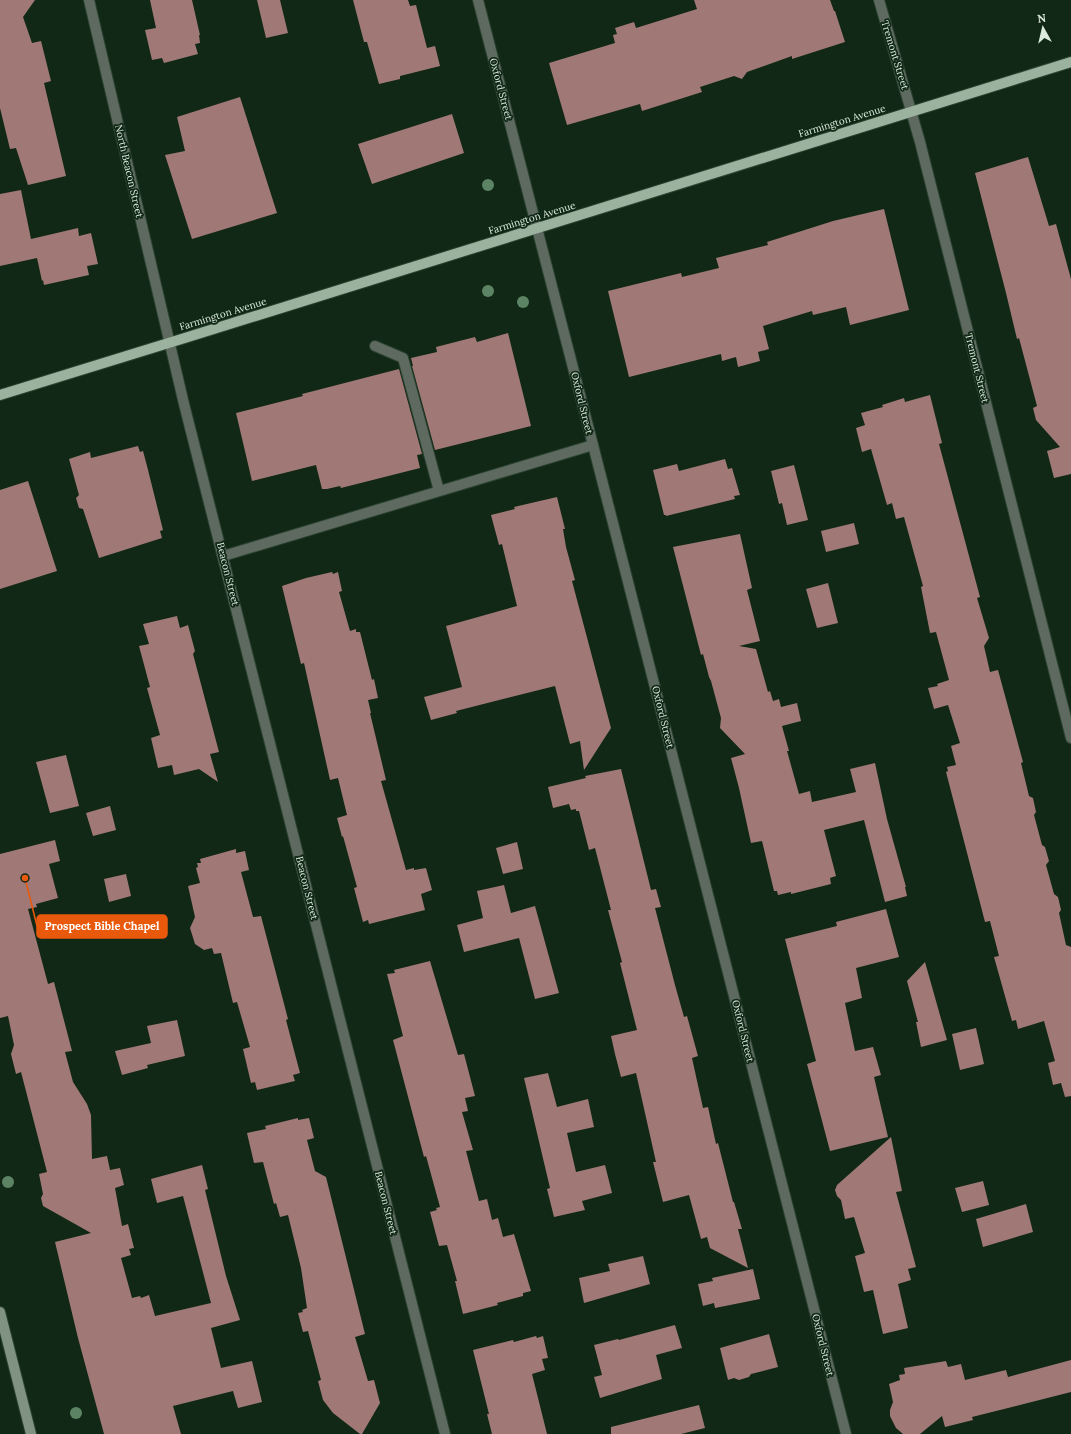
<svg xmlns="http://www.w3.org/2000/svg" width="1071" height="1434" font-family="Lora,serif">
  <style>
    .building { fill: #a07976 }
    .lines { fill: none; stroke-linecap: round; stroke-linejoin: round }
    .lane-casing { stroke: #2c4331; stroke-width: 12 }
    .street-casing { stroke: #2c4331; stroke-width: 12 }
    .secondary-casing { stroke: #2c4331; stroke-width: 12 }
    .primary-casing { stroke: #2c4331; stroke-width: 12 }
    .lane { stroke: #5e6a60; stroke-width: 10 }
    .street { stroke: #5e6a60; stroke-width: 10 }
    .secondary { stroke: #809383; stroke-width: 10 }
    .primary { stroke: #9bb39e; stroke-width: 10 }
    .tree { fill: #5c8464 }
    .labels { text-anchor: middle; dominant-baseline: central; stroke-width: 3.5; stroke-linejoin: round; paint-order: stroke }
    .street-label { font-size: 10px; fill: #dbeadd; stroke: #102815 }
    .leader { fill: none; stroke: #e8590c; stroke-width: 1.5 }
    .callout-dot { fill: #e8590c; stroke: #102815; stroke-width: 1.5 }
    .callout { fill: #e8590c; stroke: #e8590c; stroke-width: 1.5 }
    .callout-label { font-size: 11px; text-anchor: middle; font-weight: bold; fill: #fff }
  </style>
  <rect width="100%" height="100%" fill="#102815"/>
  <path class="building" d="M0,0H35L23,17L32,43L41,41L51,81L44,83L66,176L28,185L16,148L10,149L0,108Z
    M150,0H192L200,35H199L200,43L195,44L198,54L164,63L162,58L152,60L145,30L156,28Z
    M257,0H280L288,33L266,38Z
    M353,0H408L410,6L416,5L427,48L435,46L440,66L400,76V79L379,84L367,42H364Z
    M694,0H830L834,11H835L845,42L792,59V56L747,72L742,79L734,76L700,87L702,92L642,111L640,104L567,125L549,63L615,43L613,35L617,34L615,28L634,22L636,28L697,9Z
    M240,97L277,213L192,239L165,155L185,151L177,117Z
    M452,114L464,153L372,184L358,144Z
    M1028,157L1049,226L1056,224L1071,279V474L1054,478L1047,451L1060,447L1036,420L1033,408L1037,406L1019,338L1017,339L1006,293L975,173Z
    M21,190L31,239L78,228L79,236L91,233L98,264L87,266L89,275L44,285L43,280L42,281L37,258L0,266V194Z
    M884,209L909,310L850,325L846,307L813,315L812,311L763,326L769,349L758,352L760,361L738,367L736,357L722,361L721,354L629,377L608,291L681,273L682,277L719,268L716,258L768,245L767,242L833,221Z
    M508,333L531,426L435,450L412,366H413L411,358L437,352L436,347L475,337L477,342Z
    M399,369L422,454L417,455L420,468L341,488L340,486L327,489H322L316,465L252,481L236,413L303,396L302,394Z
    M930,395L942,443L939,444L980,597L977,598L989,638L984,646L990,672L998,670L1023,762L1021,763L1029,796L1033,798L1036,812L1034,815L1042,845L1045,847L1049,861L1046,865L1054,894L1058,897L1061,910L1059,913L1066,945L1071,947V1096L1065,1097L1061,1083L1053,1085L1048,1063L1055,1061L1044,1021L1018,1029L1016,1020L1012,1021L994,957L999,956L990,921L985,922L946,772L948,771L947,767L956,765L951,746L960,743L948,705L934,709L928,688L938,686L937,684L949,680L936,632L930,633L921,587L923,586L904,517L896,519L892,503L887,505L871,449L862,452L856,428L865,425L861,413L883,407L882,405L904,398L905,402Z
    M138,446L140,452L143,451L147,466L163,530L160,531L162,538L99,558L83,509L79,508L76,498L79,495L69,459L90,452L91,458Z
    M725,459L728,469L732,468L740,495L734,496L735,499L666,516V515H664L653,470L677,464L679,471Z
    M794,465L808,520L787,525L782,503L779,504L771,471Z
    M28,481L57,571L0,589V490Z
    M557,497L565,529H563L566,547L575,580L572,581L611,728L584,770L580,741L570,744L555,686L456,711L457,713L431,720L424,697L462,687L446,626L517,606L502,544L499,545L491,515L515,509L514,507Z
    M854,523L859,544L826,552L821,531Z
    M740,534L752,588L747,590L760,641L739,646L756,649L768,692L770,691L773,701L779,699L781,707L797,703L801,721L782,726L789,751H787L799,794L810,791L812,802L856,792L850,769L875,763L887,819L906,887H905L907,896L885,902L864,820L824,830L836,876L830,878L831,884L791,894V892L778,895L777,891H774L762,841L751,843L739,788L731,758L745,754L720,728L721,718L711,681L709,677L703,654L701,655L673,547Z
    M332,572L333,574L338,572L342,591L339,592L350,631L356,629V632H360L372,680L374,679L378,698L368,700L371,713H370L386,780L381,781L406,870L414,868V870L426,868L432,890L421,894L425,910L369,924L368,920L363,922L354,888L357,887L343,836L342,837L337,818L347,815L338,778L330,780L304,663L301,664L282,586L306,578Z
    M828,583L838,623L817,628L806,589Z
    M177,616L180,628L188,625L195,651L193,654L219,752L210,754L218,782L199,769L174,775L172,765L158,768L151,738L160,735L147,688L150,687L139,646L149,644L143,624Z
    M66,755L79,806L50,813L36,762Z
    M621,769L651,890L656,889L661,907L655,908L675,985L684,1017L687,1016L698,1056L692,1058L703,1108L708,1107L716,1144L718,1143L733,1202H734L742,1229H738L748,1268L710,1248L707,1237L701,1239L689,1195L663,1202L653,1162H656L636,1073L621,1077L615,1054L611,1036L637,1030L620,963L622,962L608,910H611L595,848L589,850L579,811H576V809L571,810L569,804L553,808L548,787L586,778L585,776Z
    M110,806L116,830L93,836L86,813Z
    M55,840L60,861L49,864L58,898L36,904L37,907L28,909L48,984L54,982L61,1009L72,1051L65,1052L73,1082L87,1104L91,1115L92,1159L107,1156L110,1170L120,1168L124,1185L115,1188L122,1226L128,1224L134,1248L129,1249L131,1255L121,1258L132,1298L140,1296L141,1298L149,1295L155,1316L211,1303L183,1196L157,1203L151,1179L202,1165L208,1189L205,1190L226,1276L240,1320L211,1328L221,1368L252,1361L262,1402L238,1408L233,1391L173,1406L181,1434H104L78,1338L55,1242L91,1233L43,1206L41,1198L43,1194L39,1174L47,1172L21,1072L16,1074L11,1054L14,1045L8,1016L0,1018V854Z
    M517,842L523,869L503,874L496,848Z
    M236,849V853L245,851L249,870L241,872L253,917L261,916L288,1019L286,1020L300,1073L293,1075L295,1081L257,1090L255,1082L251,1083L243,1049L250,1047L237,1002L233,1003L221,953L214,954L212,948L204,950L195,944L190,928L195,917L188,886L200,883L196,868L198,867L197,863H201L200,859Z
    M126,874L131,896L109,902L104,879Z
    M504,885L511,913L535,906L559,993L535,999L519,938L464,952L457,925L483,918L477,891Z
    M886,909L899,957L856,968L862,998L845,1003L855,1051L873,1047L881,1075L874,1077L888,1137L830,1151L807,1064L816,1061L785,939L837,926L836,922Z
    M430,961L458,1055L464,1054L475,1096L465,1098L468,1111L462,1112L473,1150L466,1151L479,1201L487,1199L492,1220L498,1218L503,1237L514,1234L531,1291L523,1293V1296L497,1303L498,1305L463,1314L455,1281H457L447,1245L439,1246L430,1212L437,1210L436,1208L440,1207L426,1156L424,1157L393,1040L403,1036L387,974L395,973L394,970Z
    M925,962L947,1040L921,1047L916,1022H918L907,981Z
    M177,1020L185,1056L147,1065L148,1068L122,1075L115,1051L151,1043L147,1026Z
    M976,1028L984,1064L960,1070L952,1034Z
    M548,1073L557,1107L588,1099L594,1127L567,1133L576,1172L605,1165L612,1193L582,1201L585,1210L554,1217L547,1189L550,1188L524,1078Z
    M298,1118V1120L309,1118L314,1138L307,1140L315,1171L326,1177L365,1334L355,1337L368,1381L374,1380L380,1403L362,1434H360L333,1413L323,1400L318,1381L321,1380L308,1331L303,1332L298,1313L303,1312L302,1310L307,1308L301,1268L288,1215L280,1217L276,1203L274,1204L263,1162L254,1163L247,1133L266,1129L265,1126Z
    M891,1137L902,1191L896,1192L916,1267L908,1269L911,1280L898,1284L908,1328L883,1334L873,1290L864,1292L855,1256L865,1253L854,1217L845,1219L841,1200L837,1196L835,1190L837,1185Z
    M983,1181L989,1205L962,1212L955,1188Z
    M1026,1204L1033,1232L983,1247L976,1219Z
    M643,1256L650,1284L584,1303L579,1278L610,1271L608,1264Z
    M753,1269L760,1299L715,1308L714,1303L703,1306L698,1284L713,1281L712,1278Z
    M675,1325L682,1348L656,1355L662,1379L600,1398L594,1377L602,1375L594,1345L618,1339L619,1340Z
    M769,1334L778,1367L751,1374L749,1377L739,1380L734,1378L728,1380L720,1348Z
    M536,1336L537,1338L543,1336L548,1358L542,1359L545,1370L532,1374L547,1434H492L487,1414H489L473,1350L513,1340L514,1342Z
    M1071,1360V1392L972,1417L973,1420L945,1427L942,1416L920,1434H903L896,1428L890,1416V1410L893,1402L889,1384L900,1380L899,1375L905,1374L904,1368L946,1361L948,1367L961,1364L965,1380L1006,1370L1008,1377Z
    M699,1405L705,1428L681,1434H611V1427Z"/>
  <g class="lines">
    <defs>
      <path id="lane" d="M375,346L403,358L439,491
        M223,556L593,445"/>
      <path id="street" d="M89,0L184,404L445,1434
        M478,0L593,445L846,1434
        M879,0L920,142L1071,738"/>
      <path id="secondary" d="M0,1312L31,1434"/>
      <path id="primary" d="M0,395L188,337L1071,62"/>
    </defs>
    <use href="#lane" class="lane-casing"/>
    <use href="#street" class="street-casing"/>
    <use href="#secondary" class="secondary-casing"/>
    <use href="#primary" class="primary-casing"/>
    <use href="#lane" class="lane"/>
    <use href="#street" class="street"/>
    <use href="#secondary" class="secondary"/>
    <use href="#primary" class="primary"/>
  </g>
  <g class="tree">
    <circle cx="488" cy="185" r="6"/>
    <circle cx="488" cy="291" r="6"/>
    <circle cx="523" cy="302" r="6"/>
    <circle cx="8" cy="1182" r="6"/>
    <circle cx="76" cy="1413" r="6"/>
  </g>
  <g class="labels">
    <g class="street-label">
      <text transform="translate(895 55) rotate(73)">Tremont Street</text>
      <text transform="translate(501 89) rotate(75)">Oxford Street</text>
      <text transform="translate(842 121) rotate(-17)">Farmington Avenue</text>
      <text transform="translate(129 171) rotate(77)">North Beacon Street</text>
      <text transform="translate(532 218) rotate(-17)">Farmington Avenue</text>
      <text transform="translate(223 314) rotate(-17)">Farmington Avenue</text>
      <text transform="translate(977 368) rotate(76)">Tremont Street</text>
      <text transform="translate(582 403) rotate(76)">Oxford Street</text>
      <text transform="translate(228 574) rotate(76)">Beacon Street</text>
      <text transform="translate(663 717) rotate(76)">Oxford Street</text>
      <text transform="translate(307 888) rotate(76)">Beacon Street</text>
      <text transform="translate(743 1031) rotate(76)">Oxford Street</text>
      <text transform="translate(386 1203) rotate(76)">Beacon Street</text>
      <text transform="translate(823 1345) rotate(76)">Oxford Street</text>
    </g>
  </g>
  <path class="leader" d="M25 878L37 926"/>
  <circle class="callout-dot" cx="25" cy="878" r="4"/>
  <rect class="callout" x="37" y="915" width="130" height="23" rx="4"/>
  <g class="callout-label">
    <text x="102" y="930">Prospect Bible Chapel</text>
  </g>
  <g transform="translate(1043 28) rotate(352)" stroke="#102815" stroke-width="3" paint-order="stroke">
  <path d="M0-3L7 15L0 10L-7 15Z" fill="#dbeadd"/>
  <text y="-6" font-size="11" font-weight="bold" text-anchor="middle" fill="#dbeadd">N</text>
  </g>
</svg>
